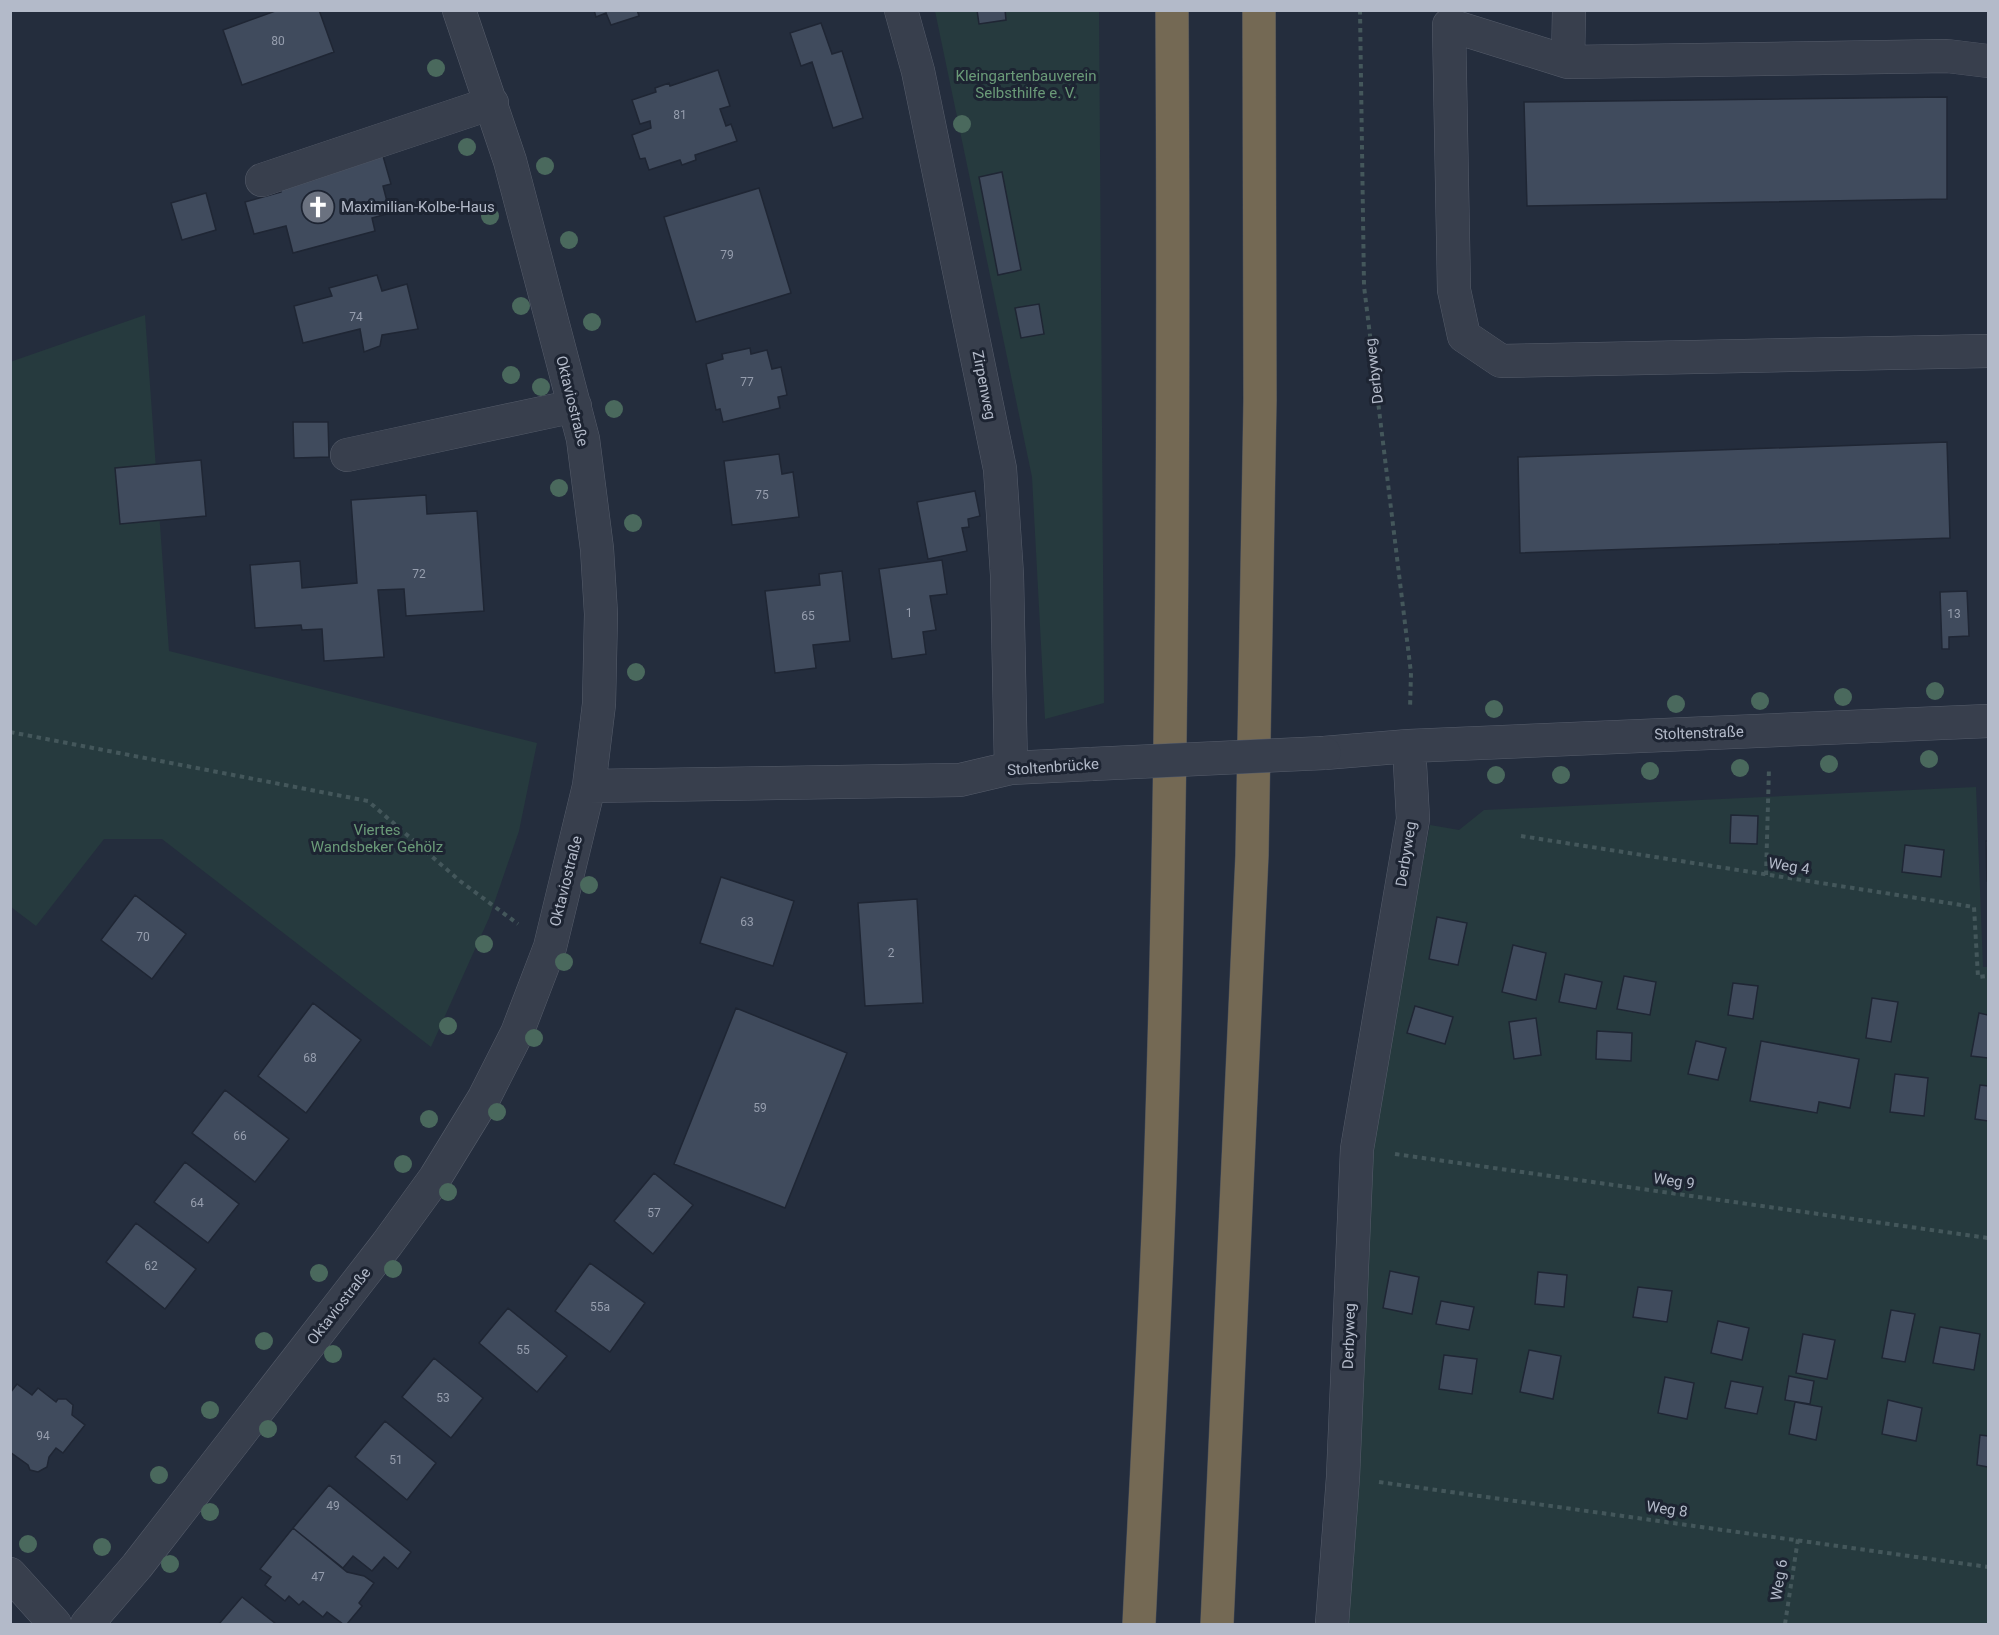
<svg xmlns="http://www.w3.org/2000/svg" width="1999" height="1635" font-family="Roboto,sans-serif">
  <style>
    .green { fill: #263a3e }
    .building { fill: #404b5d; stroke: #1f2634; stroke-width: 1.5 }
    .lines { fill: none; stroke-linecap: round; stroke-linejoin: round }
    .minor-casing { stroke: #565d6b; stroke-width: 34 }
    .highway-casing { stroke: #434a58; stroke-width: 34 }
    .path { stroke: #44575b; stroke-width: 4; stroke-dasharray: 4.5 4.5; stroke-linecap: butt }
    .minor { stroke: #383f4d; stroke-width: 33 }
    .highway { stroke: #746954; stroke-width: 33 }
    .minor-bridge-casing { stroke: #565d6b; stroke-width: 34; stroke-linecap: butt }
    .minor-bridge { stroke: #383f4d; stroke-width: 33 }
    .tree { fill: #4a695d }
    .labels { text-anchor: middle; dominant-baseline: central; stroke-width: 6; stroke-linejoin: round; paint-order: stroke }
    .number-label { font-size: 12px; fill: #969eae }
    .park-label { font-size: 15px; fill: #6a9a78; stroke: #1d2432 }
    .poi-label { font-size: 15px; fill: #b3bac9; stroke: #1d2432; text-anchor: start }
    .street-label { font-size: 15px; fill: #b3bac9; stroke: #1d2432 }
  </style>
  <rect width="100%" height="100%" fill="#242d3d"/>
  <path class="green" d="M935,11H1099L1104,703L1045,719L1032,477Z
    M145,315L169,651L537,743L519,831L489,918L431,1047L162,839H104L36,926L11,907L10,362Z
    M1976,787L1983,967H1988V1624H1345L1369,1142L1430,825L1459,830L1484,810Z"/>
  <path class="building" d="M278,10H319L334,52L242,85L223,30Z
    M594,10H637L639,16L611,25L606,13L596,17Z
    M977,10H1005L1006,20L979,24Z
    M821,23L832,54L842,51L863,118L833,128L812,62L801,66L790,33Z
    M718,70L730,106L720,109L726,126L731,124L737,141L695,155L696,160L682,165L680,160L649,170L645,158L640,159L632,135L651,128L650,121L640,124L632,100L656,92L655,88L669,83L670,86Z
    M1947,97V199L1527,206L1524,102Z
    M383,156L391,184L383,186L390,213L372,218L375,231L293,253L286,226L254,234L245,202L281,192L279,184Z
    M1002,172L1021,270L998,275L979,177Z
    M759,188L791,293L696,322L664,217Z
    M206,193L216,230L182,240L171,203Z
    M377,275L382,291L407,284L418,329L382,335L380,346L364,352L360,329L303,343L294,306L332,296L329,288Z
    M1039,304L1044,334L1021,338L1015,308Z
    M750,348L751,354L767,350L772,369L781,367L787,395L778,397L780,408L723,422L720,409L716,410L706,364L723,359L722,354Z
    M293,422H328L329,457L294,458Z
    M1947,442L1950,538L1520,553L1518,457Z
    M779,454L782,474L793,472L799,517L732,525L724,461Z
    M201,460L206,516L120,524L115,468Z
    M975,491L980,516L968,519L969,527L962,528L967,551L928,559L917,502Z
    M426,495L427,514L477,511L484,611L406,616L404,589L378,590L384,657L324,661L322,629L302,630L301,625L255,628L250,565L300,561L302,588L357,583L351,500Z
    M942,560L947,594L930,596L936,630L923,632L926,654L892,659L879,569Z
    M842,571L850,641L813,645L816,668L775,673L765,591L820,585L819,574Z
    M1967,591L1969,636L1949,637V649H1942L1940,592Z
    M1731,815L1758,816L1757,844L1730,843Z
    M1986,841H1988V881H1987Z
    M1905,845L1944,850L1941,877L1902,872Z
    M721,877L794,901L773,966L700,943Z
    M135,895L186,934L152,979L101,940Z
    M917,899L923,1003L865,1006L858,903Z
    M1437,917L1467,923L1458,965L1429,959Z
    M1513,945L1546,953L1536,1000L1502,992Z
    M1565,974L1602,982L1596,1009L1559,1002Z
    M1624,976L1656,982L1650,1015L1617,1009Z
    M1733,983L1758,986L1753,1019L1728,1015Z
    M1872,998L1898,1002L1891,1042L1866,1038Z
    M313,1003L361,1040L306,1113L258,1076Z
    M1415,1006L1453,1017L1445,1044L1407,1033Z
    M736,1008L847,1053L785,1208L674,1164Z
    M1979,1013L1988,1015V1058L1971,1056Z
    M1536,1018L1541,1055L1514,1059L1509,1022Z
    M1597,1031L1632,1033L1631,1061L1596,1059Z
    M1696,1041L1726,1048L1718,1080L1688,1074Z
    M1761,1041L1859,1059L1850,1108L1819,1102L1817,1113L1750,1101Z
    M1895,1074L1928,1078L1924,1116L1890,1112Z
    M1980,1085L1988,1086V1121L1975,1119Z
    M225,1090L289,1139L255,1182L192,1133Z
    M185,1162L239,1204L208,1243L154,1202Z
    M654,1173L693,1205L653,1254L614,1221Z
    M136,1223L196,1269L165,1309L106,1262Z
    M590,1263L645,1303L610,1352L555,1311Z
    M1390,1271L1419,1277L1412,1314L1383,1308Z
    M1538,1272L1567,1275L1564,1307L1535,1304Z
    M1638,1287L1672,1291L1667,1322L1633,1317Z
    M1441,1301L1474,1307L1469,1330L1436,1324Z
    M508,1308L567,1356L537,1392L479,1343Z
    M1891,1310L1915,1314L1905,1362L1882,1358Z
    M1718,1321L1749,1328L1742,1360L1711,1353Z
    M1940,1327L1980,1334L1974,1370L1933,1363Z
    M1803,1334L1835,1340L1827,1379L1796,1373Z
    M1529,1350L1561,1356L1553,1399L1520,1392Z
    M1444,1355L1477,1359L1472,1394L1439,1389Z
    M434,1358L483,1398L451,1438L402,1397Z
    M1789,1376L1814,1381L1810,1404L1785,1400Z
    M1665,1377L1694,1383L1687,1419L1658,1413Z
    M1731,1381L1763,1387L1757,1414L1725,1408Z
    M17,1384L32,1395L38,1388L56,1402L58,1399H66L73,1405L72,1415L85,1425L63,1453L56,1448L49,1457L47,1467L38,1472L30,1470L28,1465L10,1452V1393Z
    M1888,1400L1922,1408L1916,1441L1882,1434Z
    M1795,1402L1822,1407L1816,1440L1789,1434Z
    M385,1421L436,1463L407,1500L355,1457Z
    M1980,1435L1988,1436V1467L1977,1465Z
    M329,1485L411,1552L398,1569L384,1557L372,1571L353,1556L343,1568L293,1528Z
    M293,1528L347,1572L364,1576L374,1583L359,1603L362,1606L347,1624H343L327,1612L323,1617L303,1601L299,1605L289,1596L285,1601L265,1585L271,1577L260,1569Z
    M242,1597L276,1624H219Z"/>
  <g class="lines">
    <defs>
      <path id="minor" d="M901,10L918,71L1000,469L1007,575L1011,768
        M1988,61L1947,56L1568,62L1449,25L1454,290L1464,336L1501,361L1988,351
        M1568,62L1569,10
        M262,180L492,103
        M347,455L575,406
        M1324,753L1409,746L1988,721
        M589,786L960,780L1011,768L1092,764
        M10,1574L55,1624
        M87,1624L137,1566L387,1244L435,1178L484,1098L517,1033L550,947L589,786L599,704L601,614L597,549L583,439L510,161L459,10
        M1332,1624L1343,1477L1357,1149L1413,819L1409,746"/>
      <path id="highway" d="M1139,1624C1146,1476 1155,1327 1160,1179C1173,790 1174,400 1172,10
        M1217,1624L1252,855L1260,400L1259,10"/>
    </defs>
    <use href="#minor" class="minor-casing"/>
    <use href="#highway" class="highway-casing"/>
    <path class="path" d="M1360,10L1364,286L1411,673L1410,709
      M10,732L368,801L460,881L518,924
      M1521,836L1974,907L1978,977L1988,976
      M1766,875L1769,768
      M1395,1154L1988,1238
      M1379,1482L1988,1567
      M1785,1624L1798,1539"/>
    <use href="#minor" class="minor"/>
    <use href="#highway" class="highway"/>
    <defs>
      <path id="minor-bridge" d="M1092,764L1324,753"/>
    </defs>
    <use href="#minor-bridge" class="minor-bridge-casing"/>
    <use href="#minor-bridge" class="minor-bridge"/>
  </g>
  <g class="tree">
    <circle cx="436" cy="68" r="9"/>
    <circle cx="962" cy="124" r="9"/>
    <circle cx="467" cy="147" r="9"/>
    <circle cx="545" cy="166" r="9"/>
    <circle cx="490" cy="216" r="9"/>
    <circle cx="569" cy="240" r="9"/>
    <circle cx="521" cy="306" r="9"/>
    <circle cx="592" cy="322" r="9"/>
    <circle cx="511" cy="375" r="9"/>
    <circle cx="541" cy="387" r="9"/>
    <circle cx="614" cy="409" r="9"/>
    <circle cx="559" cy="488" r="9"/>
    <circle cx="633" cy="523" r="9"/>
    <circle cx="636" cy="672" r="9"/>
    <circle cx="1935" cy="691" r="9"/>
    <circle cx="1843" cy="697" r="9"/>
    <circle cx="1760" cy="701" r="9"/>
    <circle cx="1676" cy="704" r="9"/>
    <circle cx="1494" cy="709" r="9"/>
    <circle cx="1929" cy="759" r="9"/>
    <circle cx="1829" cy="764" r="9"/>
    <circle cx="1740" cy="768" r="9"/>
    <circle cx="1650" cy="771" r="9"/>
    <circle cx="1496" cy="775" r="9"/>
    <circle cx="1561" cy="775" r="9"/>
    <circle cx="589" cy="885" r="9"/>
    <circle cx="484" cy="944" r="9"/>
    <circle cx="564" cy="962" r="9"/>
    <circle cx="448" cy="1026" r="9"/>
    <circle cx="534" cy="1038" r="9"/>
    <circle cx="497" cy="1112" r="9"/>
    <circle cx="429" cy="1119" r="9"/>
    <circle cx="403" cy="1164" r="9"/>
    <circle cx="448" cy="1192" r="9"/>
    <circle cx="393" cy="1269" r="9"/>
    <circle cx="319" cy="1273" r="9"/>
    <circle cx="264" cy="1341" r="9"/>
    <circle cx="333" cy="1354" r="9"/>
    <circle cx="210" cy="1410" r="9"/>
    <circle cx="268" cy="1429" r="9"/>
    <circle cx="159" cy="1475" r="9"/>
    <circle cx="210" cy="1512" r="9"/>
    <circle cx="28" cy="1544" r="9"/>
    <circle cx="102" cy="1547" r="9"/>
    <circle cx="170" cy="1564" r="9"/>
  </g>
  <defs>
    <symbol id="church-disc" viewBox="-11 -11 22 22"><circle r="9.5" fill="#6b7280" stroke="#1d2432"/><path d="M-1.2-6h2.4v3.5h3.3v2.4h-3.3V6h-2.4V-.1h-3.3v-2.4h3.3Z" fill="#fff"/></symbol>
  </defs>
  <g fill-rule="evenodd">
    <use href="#church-disc" x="299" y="188" width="38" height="38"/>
  </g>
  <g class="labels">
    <g class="number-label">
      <text x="278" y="41">80</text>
      <text x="680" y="115">81</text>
      <text x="727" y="255">79</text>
      <text x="356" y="317">74</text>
      <text x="747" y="382">77</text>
      <text x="762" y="495">75</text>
      <text x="419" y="574">72</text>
      <text x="909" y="613">1</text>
      <text x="1954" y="614">13</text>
      <text x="808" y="616">65</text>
      <text x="747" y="922">63</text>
      <text x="143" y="937">70</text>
      <text x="891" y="953">2</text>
      <text x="310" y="1058">68</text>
      <text x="760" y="1108">59</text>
      <text x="240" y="1136">66</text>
      <text x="197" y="1203">64</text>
      <text x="654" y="1213">57</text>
      <text x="151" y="1266">62</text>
      <text x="600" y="1307">55a</text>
      <text x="523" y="1350">55</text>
      <text x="443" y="1398">53</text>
      <text x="43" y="1436">94</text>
      <text x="396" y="1460">51</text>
      <text x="333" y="1506">49</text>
      <text x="318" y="1577">47</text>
    </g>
    <g class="park-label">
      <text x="1026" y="76">Kleingartenbauverein<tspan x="1026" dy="17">Selbsthilfe e. V.</tspan></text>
      <text x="377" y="830">Viertes<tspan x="377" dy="17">Wandsbeker Gehölz</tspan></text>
    </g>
    <g class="poi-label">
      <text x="341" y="207">Maximilian-Kolbe-Haus</text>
    </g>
    <g class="street-label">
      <text transform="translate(1374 371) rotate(-97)">Derbyweg</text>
      <text transform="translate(984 385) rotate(79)">Zirpenweg</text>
      <text transform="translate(572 401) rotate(76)">Oktaviostraße</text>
      <text transform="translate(1699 733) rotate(-2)">Stoltenstraße</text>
      <text transform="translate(1053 767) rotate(-4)">Stoltenbrücke</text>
      <text transform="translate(1406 854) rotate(-81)">Derbyweg</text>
      <text transform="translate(1789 866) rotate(9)">Weg 4</text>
      <text transform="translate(566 881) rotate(-76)">Oktaviostraße</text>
      <text transform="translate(1674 1181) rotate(8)">Weg 9</text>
      <text transform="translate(339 1306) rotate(-52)">Oktaviostraße</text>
      <text transform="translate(1349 1336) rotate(-88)">Derbyweg</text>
      <text transform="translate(1667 1509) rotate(8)">Weg 8</text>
      <text transform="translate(1779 1580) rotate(-81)">Weg 6</text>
    </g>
  </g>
  <rect width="1999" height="1635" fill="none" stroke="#b3bac9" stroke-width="24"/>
</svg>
